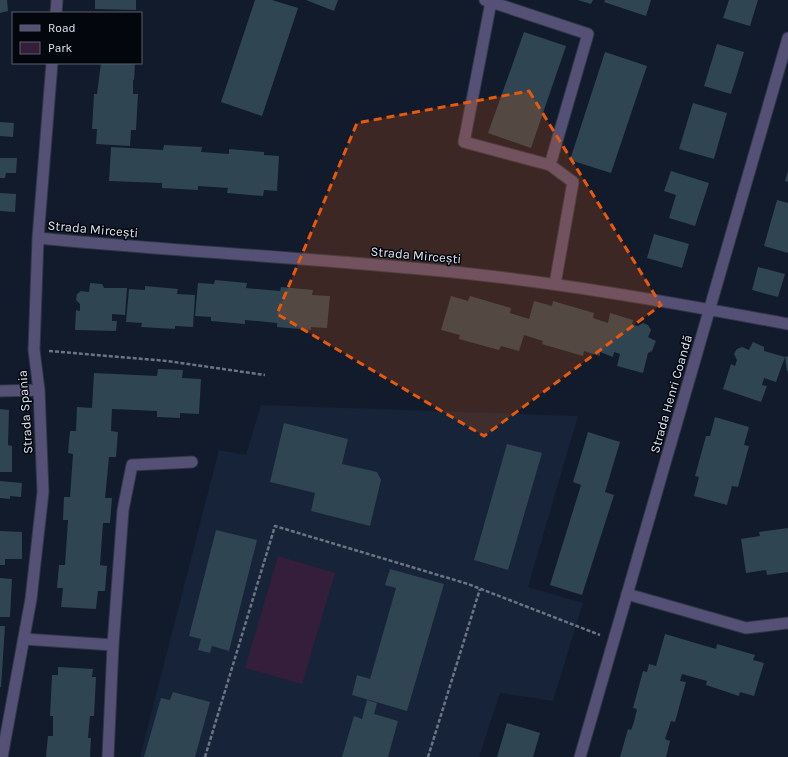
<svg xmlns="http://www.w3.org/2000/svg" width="788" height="757" font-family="Karla,sans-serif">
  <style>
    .built { fill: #172339 }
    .green { fill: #351e3b }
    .building { fill: #2f4551 }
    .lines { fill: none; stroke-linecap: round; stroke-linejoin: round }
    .service-casing { stroke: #2f3747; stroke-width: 13 }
    .minor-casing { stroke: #2f3747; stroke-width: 13 }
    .tertiary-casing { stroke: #2f3747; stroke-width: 13 }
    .path { stroke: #6c7482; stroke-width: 2.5; stroke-dasharray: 4 2; stroke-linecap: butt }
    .service { stroke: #555075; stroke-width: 11 }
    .minor { stroke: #555075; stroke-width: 11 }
    .tertiary { stroke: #555075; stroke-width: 11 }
    .marked { fill: #e8590c; fill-opacity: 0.2; stroke: #e8590c; stroke-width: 3; stroke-dasharray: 8 5; stroke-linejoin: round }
    .labels { text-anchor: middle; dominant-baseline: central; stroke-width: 3; stroke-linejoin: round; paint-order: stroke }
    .street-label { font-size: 13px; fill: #dee5f1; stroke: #04060d }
  </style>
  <rect width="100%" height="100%" fill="#121b2b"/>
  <path class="built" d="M261,405L578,416L528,587L583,603L553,701L500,693L479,757H140L219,450L246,455Z"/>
  <path class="green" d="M278,556L335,573L302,684L245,668Z"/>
  <path class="building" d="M0,0H7L8,11L0,13Z
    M95,0H136V10L95,9Z
    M255,0H272L298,8L262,116L221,102Z
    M306,0H338L334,11Z
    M578,0H593L591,4Z
    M605,0H651L646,16L604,2Z
    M729,0H758L750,26L723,18Z
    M524,32L566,46L531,148L488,133Z
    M717,44L744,52L731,94L704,86Z
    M605,52L647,66L611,173L570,160Z
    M101,63H135L134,80L121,79L133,80V94H138L136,130H131L130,146L96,144L97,129H92L94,94H97Z
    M693,103L727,113L714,159L679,149Z
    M0,122L14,123L13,137L0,136Z
    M164,145L202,147L201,152L229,154V149L264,152V155L279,156L277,191L264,190L263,196L227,193L228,188L198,186V190L162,188V183L109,181L111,147L163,150Z
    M0,158H17L16,173H6L5,178H0Z
    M671,171L709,183L695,226L669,218L676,195L664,191Z
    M788,171V182L785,181Z
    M0,193L16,194L15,212L0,211Z
    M777,200L788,203V253L764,246Z
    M654,234L689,244L682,268L647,258Z
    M758,267L785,274L778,297L752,290Z
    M215,280L247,283L246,288L280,291L281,287L313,290L312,295L330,296L327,328L311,327V330L277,327V323L245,320V324L211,321V317L195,316L198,283L214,284Z
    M90,283L102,284L104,288H127L125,315L112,314V321H117L116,331L75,330L76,310L80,311V304L76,300L77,294L81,291L89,292Z
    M145,286L178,289L177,294L195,295L193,327L175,326V329L141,327L142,323L126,322L129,289L145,290Z
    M451,296L468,301L470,296L511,308L510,313L529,319L534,301L552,306L553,301L594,313L593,318L608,323L610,313L633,320L632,324L638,326L643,323L648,325L651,330L648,337L656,341L652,351L648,353L643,373L617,366L620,354L614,352L613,357L600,352V356L584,351L583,356L542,344L543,341L524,335L519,351L501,346L499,350L459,339L460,335L441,330Z
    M753,342L764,347V351L785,357L776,382L764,378L762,385L767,386L761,402L723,389L731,364L735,366L737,360L734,354L737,349L742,347L749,350Z
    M788,356V371H787L785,357Z
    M158,369L183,370L182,378L201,379L199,414L180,413V418L157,417V411L112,409L111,431L118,432L116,457H109L105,498H112L110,523H103L100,565L107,566L105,591H98L96,609L61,607L63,588H57L59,565H65L68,520H63L64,497H70L73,454L68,453L70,431H76L77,407L92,408L94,373L157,376Z
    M0,409L9,410L8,445L12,446V472H0Z
    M715,417L749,427L744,445L749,446L738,487L732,486L727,505L694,496L699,477L695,476L706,436H710Z
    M284,423L348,439L342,464L377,472L381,480L370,526L311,511L315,493L270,482Z
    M588,432L620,442L605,492L614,495L582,595L550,585L581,485L573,482Z
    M507,444L542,453L508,570L474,560Z
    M0,481L22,483L21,497L10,496V499L0,498Z
    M788,528V572L767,575L766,570L746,573L741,539L760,536L759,532Z
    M216,530L257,540L229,651L212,646L210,653L198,650L201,639L189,636Z
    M0,531L22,532V559H5V565H0Z
    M390,569L444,584L407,711L352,695L357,675L370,679L396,588L385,585Z
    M0,578L12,579L10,617H0Z
    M0,626H5L1,687H0Z
    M665,634L716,649L717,644L755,655L753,660L764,663L754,696L740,692L739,696L706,685L707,681L682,674L680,681L686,682L675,722L671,721L665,739L670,741L666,757H620L628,729L631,730L634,722L637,709L633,708L643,671L647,672L649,664L656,666Z
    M58,667L93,669L92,677H96L94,716H90L88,738H91L90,757H46L48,736H53V716H50L52,675H58Z
    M173,692L210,702L195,757H144L161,698L170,700Z
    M367,700L377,703L374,714L398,721L388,757H342L354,716L362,719Z
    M507,723L540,733L533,757H497Z"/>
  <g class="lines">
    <defs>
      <path id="service" d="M24,639L113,645
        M108,757L113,645L123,510L132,465L192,462"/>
      <path id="minor" d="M485,0L588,34L550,165L573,182L555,284
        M491,2L464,142L550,165
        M627,594L746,628L788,623"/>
      <path id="tertiary" d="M56,13L57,0
        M38,238C169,251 301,257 432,270C551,281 670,302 788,324
        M0,391L39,390
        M2,757L31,599L43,492L39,390L34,350L38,238L52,63
        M580,757L788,38"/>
    </defs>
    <use href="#service" class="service-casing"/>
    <use href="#minor" class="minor-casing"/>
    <use href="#tertiary" class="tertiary-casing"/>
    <path class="path" d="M49,351L167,361L265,375
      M205,757L275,526L468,584L600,635
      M428,757L480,589"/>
    <use href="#service" class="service"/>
    <use href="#minor" class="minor"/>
    <use href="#tertiary" class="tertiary"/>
  </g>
  <path class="marked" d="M529,91L661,305L484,436L277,314L357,123Z"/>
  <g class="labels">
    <g class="street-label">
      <text transform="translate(93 229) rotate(5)">Strada Mircești</text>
      <text transform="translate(416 255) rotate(5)">Strada Mircești</text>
      <text transform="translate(671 394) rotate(-74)">Strada Henri Coandă</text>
      <text transform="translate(25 412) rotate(-94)">Strada Spania</text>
    </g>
  </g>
  <rect x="12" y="12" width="130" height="52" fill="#04060d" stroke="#5b5f68"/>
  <rect x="20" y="25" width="20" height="6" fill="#555075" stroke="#5b5f68"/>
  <text x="48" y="32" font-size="12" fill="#dee5f1">Road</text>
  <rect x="20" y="42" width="20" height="12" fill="#351e3b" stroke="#5b5f68"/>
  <text x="48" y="52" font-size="12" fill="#dee5f1">Park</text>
</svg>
